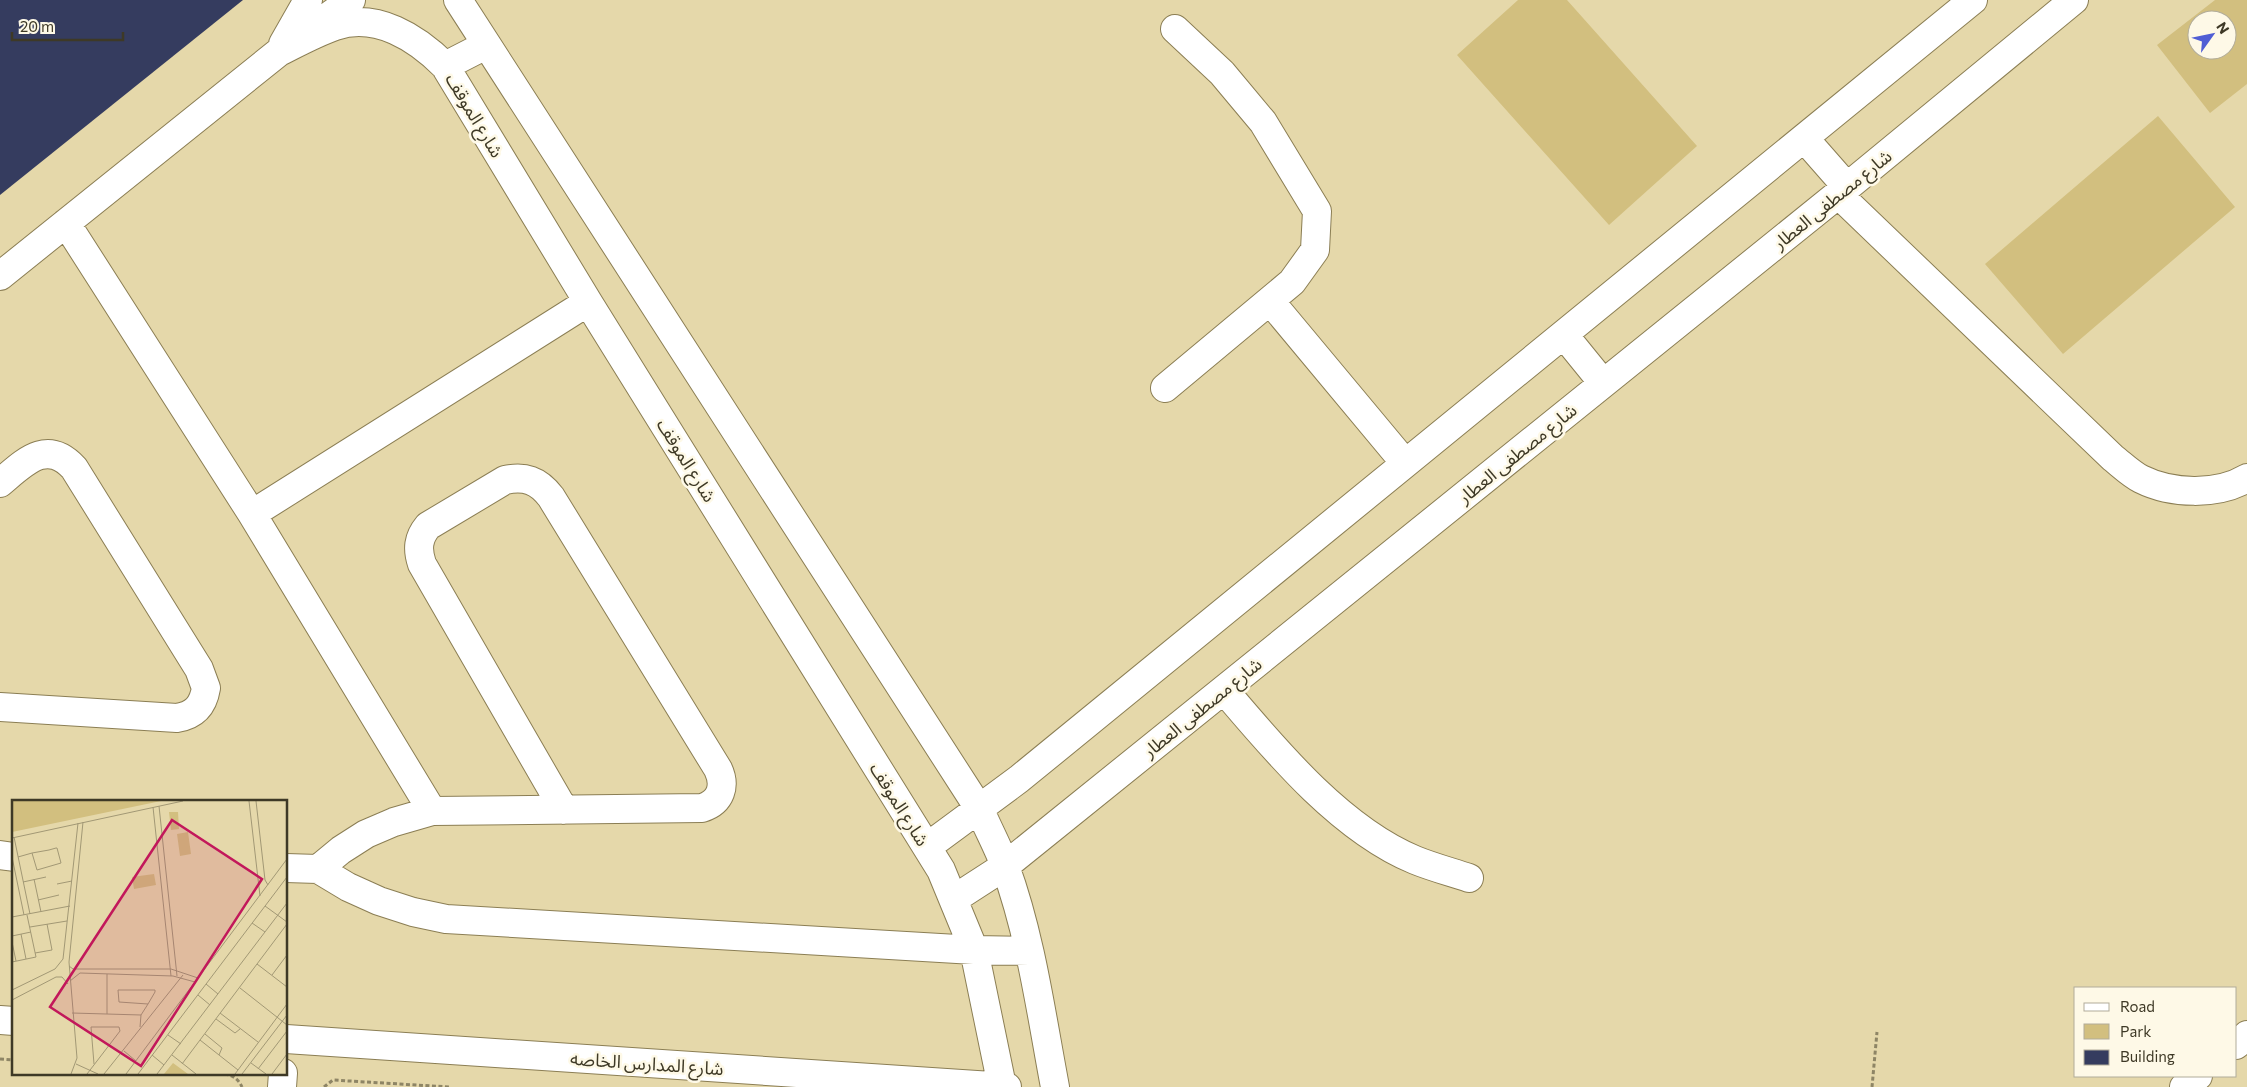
<svg xmlns="http://www.w3.org/2000/svg" width="2247" height="1087" font-family="Commissioner,'Noto Sans Arabic',sans-serif">
  <style>
    .green { fill: #d2bf7f; fill-rule: evenodd }
    .building { fill: #353c5f }
    .lines { fill: none; stroke-linecap: round; stroke-linejoin: round }
    .minor-casing { stroke: #8b7e54; stroke-width: 30 }
    .path { stroke: #8e8565; stroke-width: 3; stroke-dasharray: 4 2.5; stroke-linecap: butt }
    .minor { stroke: #fff; stroke-width: 28 }
    .labels { text-anchor: middle; dominant-baseline: central; stroke-width: 5; stroke-linejoin: round; paint-order: stroke }
    .street-label { font-size: 18px; fill: #3e3926; stroke: #fef9e7 }
    .inset-road { fill: none; stroke: #a29875; stroke-width: 1 }
    .view { fill: #c2185b; fill-opacity: 0.15; stroke: #c2185b; stroke-width: 2.5 }
    .inset-edge { fill: none; stroke: #3e3926; stroke-width: 2.5 }
  </style>
  <rect width="100%" height="100%" fill="#e5d8aa"/>
  <path class="green" d="M1518,0H1567L1697,146L1609,225L1457,55Z
    M2215,0H2247V84L2210,113L2157,45ZM2197,20H2227V50H2197Z
    M2158,116L2235,207L2063,354L1985,264Z"/>
  <path class="building" d="M0,0H243L0,195Z"/>
  <g class="lines">
    <defs>
      <path id="minor" d="M458,0L980,810C988,829 998,847 1005,866C1031,937 1041,1013 1055,1087
        M283,44L308,0
        M279,52C297,43 315,33 335,26C377,12 417,38 445,66L588,302L941,870L974,950L1002,1086
        M445,66L486,45
        M1804,138L1847,187
        M1838,194L2113,458C2122,465 2131,474 2141,479C2171,494 2217,496 2247,478
        M66,223L252,514L432,811
        M0,276L279,52L351,0
        M1270,301L1405,463
        M1564,335L1603,383
        M1165,388L1292,282L1315,250L1317,211L1263,122L1222,73L1175,29
        M0,483C24,463 46,438 74,468L199,669L206,688C203,706 195,715 177,718L0,707
        M252,514L588,302
        M1224,690C1275,750 1340,829 1415,860C1432,867 1451,872 1469,878
        M927,847L1019,779L1973,0
        M0,855L14,857
        M286,868L318,869L348,887L379,901L413,912L446,919L974,950L1029,951
        M318,869L341,850L366,834L394,822L432,811L702,808C721,802 726,786 718,769L551,497C538,480 525,476 505,480L428,526C418,538 417,549 422,564L564,810
        M954,899L1005,866L1847,187L2074,0
        M0,1020L14,1021
        M286,1039L1007,1087
        M2236,1045L2247,1035
        M282,1087L283,1073
        M2184,1087L2198,1076"/>
    </defs>
    <use href="#minor" class="minor-casing"/>
    <path class="path" d="M0,1059L14,1060
      M218,1073C229,1074 237,1076 242,1087
      M324,1087L333,1080L449,1087
      M1872,1087L1877,1032"/>
    <use href="#minor" class="minor"/>
  </g>
  <g class="labels">
    <g class="street-label">
      <text transform="translate(475 115) rotate(59)">شارع الموقف</text>
      <text transform="translate(1832 199) rotate(-39)">شارع مصطفى العطار</text>
      <text transform="translate(1517 453) rotate(-39)">شارع مصطفى العطار</text>
      <text transform="translate(687 460) rotate(58)">شارع الموقف</text>
      <text transform="translate(1202 707) rotate(-39)">شارع مصطفى العطار</text>
      <text transform="translate(900 804) rotate(58)">شارع الموقف</text>
      <text transform="translate(647 1063) rotate(4)">شارع المدارس الخاصه</text>
    </g>
  </g>
  <g transform="translate(12 800)">
    <rect width="275" height="275" fill="#e5d8aa"/>
    <path d="M0,1H149L0,32ZM157,12H166L167,29L159,30ZM176,32L179,54L168,56L165,34ZM142,74L144,85L122,89L120,77ZM161,263L176,274H152Z" fill="#d2bf7f"/>
    <path class="inset-road" d="M237,1L248,96M244,1L253,80L256,85M147,6L165,176M141,7L159,176M2,37L18,114M0,38L171,1M0,57L12,115M6,57L20,53L37,50L44,48H45L49,63L25,70L20,53M22,79L29,112M11,82L34,77M45,84L60,81M26,100L47,95M253,106L275,122M0,117L58,106M240,123L253,132M18,127L55,121M9,134L14,159M0,136L19,132M0,142L4,161M23,153L40,150L35,124M0,162L24,157L15,115M245,164L275,187M57,166L61,169H159L186,178M260,175L275,155M58,181L68,173L161,176L183,182M194,184L206,194M228,188L275,225M0,190L43,169L51,159L66,23M186,195L198,205M0,200L44,177H50L56,184M60,213L129,215M208,213L246,242M95,214V174M204,219L223,233L228,229M128,227L129,215L136,204L143,192V190H106L107,202L136,204M193,234L210,248L207,255M156,235L169,244M188,240L226,270M112,251L124,261M140,255L152,265M160,255L184,274M239,263L254,274M64,264L86,274M170,264L275,124M246,269L275,231M59,274L65,258L57,162L71,22M75,274L108,231L107,227H79L82,264M92,274L171,175M114,274L275,59M126,274L275,77M145,274L275,103M223,274L275,204M230,274L275,215M260,274L275,254"/>
    <path class="view" d="M160,20L250,79L129,266L38,207Z"/>
    <rect width="275" height="275" class="inset-edge"/>
  </g>
  <rect x="2074" y="987" width="162" height="90" fill="#fef9e7" stroke="#b1ac9a"/>
  <rect x="2084" y="1003" width="25" height="8" fill="#ffffff" stroke="#b1ac9a"/>
  <text x="2120" y="1012" font-size="15" fill="#3e3926">Road</text>
  <rect x="2084" y="1024" width="25" height="15" fill="#d2bf7f" stroke="#b1ac9a"/>
  <text x="2120" y="1037" font-size="15" fill="#3e3926">Park</text>
  <rect x="2084" y="1050" width="25" height="15" fill="#353c5f" stroke="#b1ac9a"/>
  <text x="2120" y="1062" font-size="15" fill="#3e3926">Building</text>
  <g transform="translate(2212 35) rotate(57)"><circle r="24" fill="#fef9e7" stroke="#b1ac9a"/>
  <path d="M0-4L9 19L0 12L-9 19Z" fill="#505ed4"/>
  <text y="-8" font-size="14" font-weight="bold" text-anchor="middle" fill="#3e3926">N</text>
  </g>
  <path d="M12 32v8h111v-8" fill="none" stroke="#3e3926" stroke-width="2.5"/>
  <text x="20" y="32" font-size="15" fill="#3e3926" stroke="#fef9e7" stroke-width="4" paint-order="stroke">20 m</text>
</svg>
